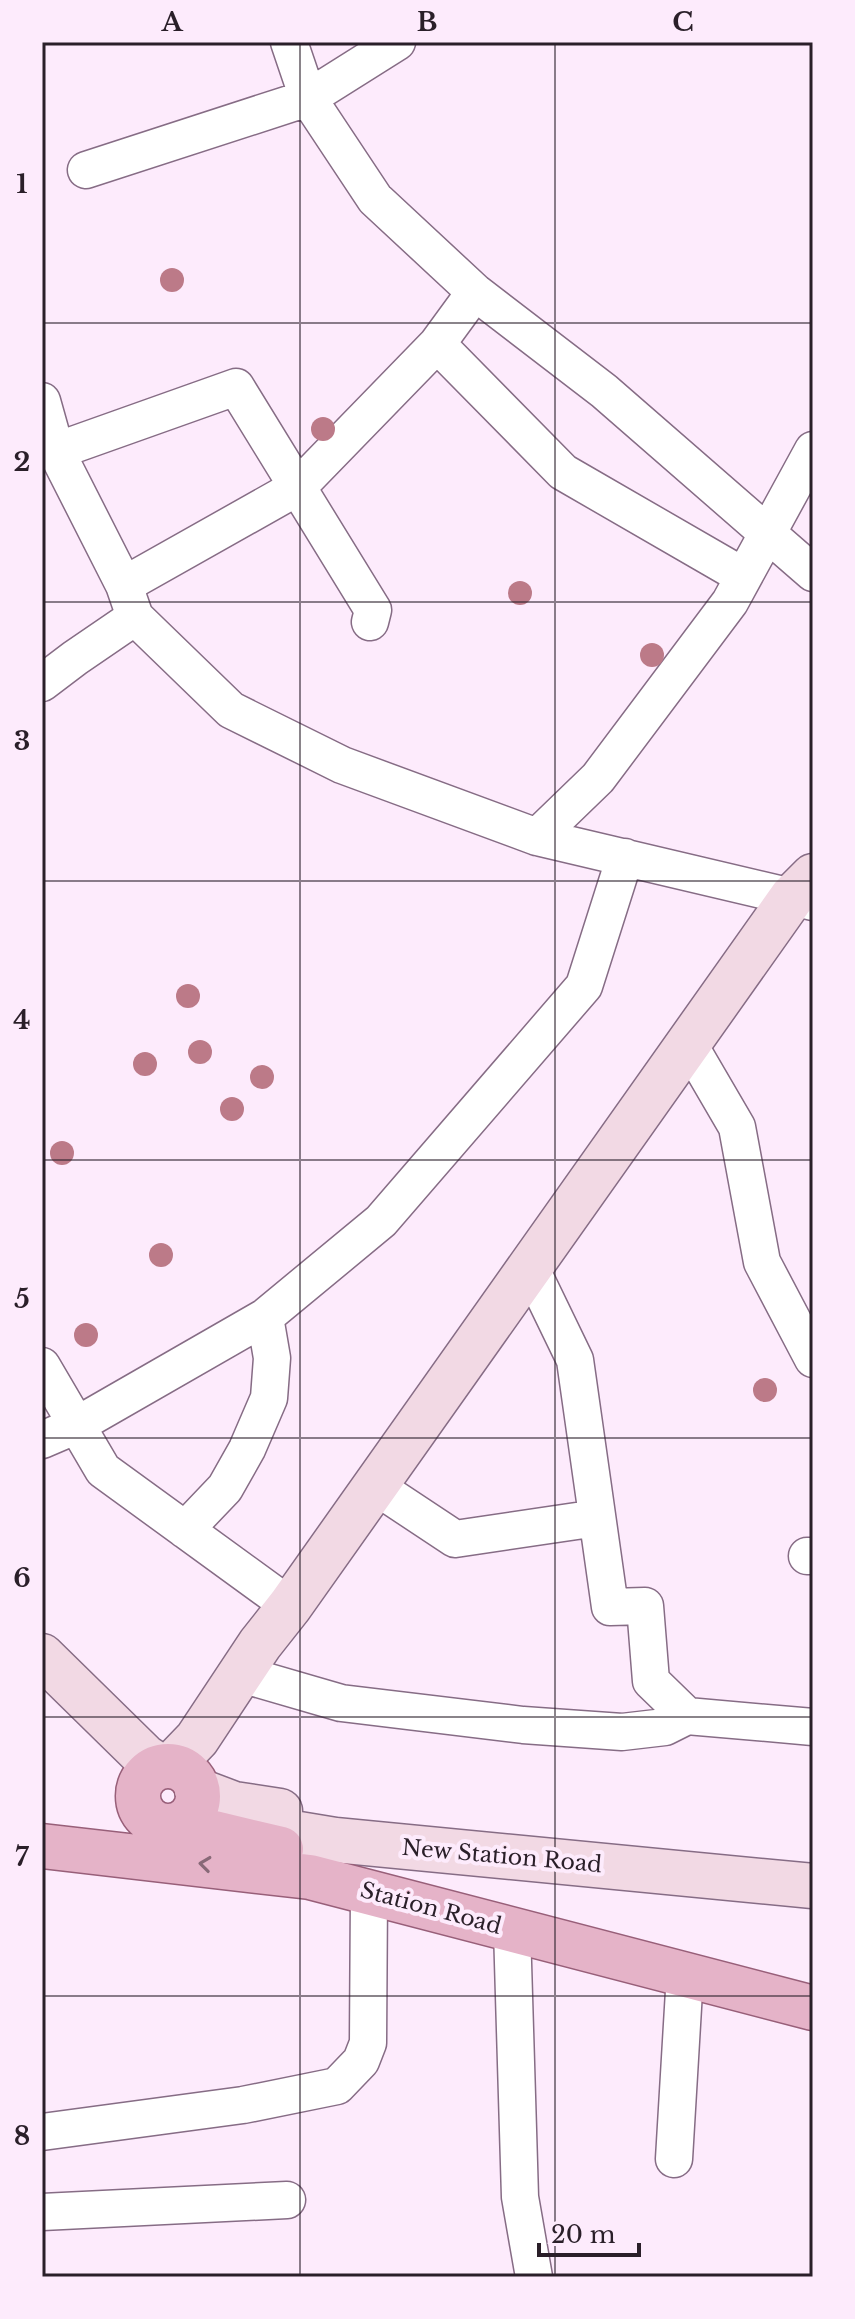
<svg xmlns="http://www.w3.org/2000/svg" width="855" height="2319" font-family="'Libre Baskerville',serif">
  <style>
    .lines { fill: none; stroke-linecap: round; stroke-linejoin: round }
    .street-casing { stroke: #866c85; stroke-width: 39 }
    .secondary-casing { stroke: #866c85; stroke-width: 47 }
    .primary-casing { stroke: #985f79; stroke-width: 47 }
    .street { stroke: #fff; stroke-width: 36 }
    .secondary { stroke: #f2d9e4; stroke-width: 44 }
    .primary { stroke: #e5b3c8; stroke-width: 44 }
    .tree { fill: #bc7a88 }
    .oneway { stroke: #886978 }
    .grid { fill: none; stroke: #2a1f29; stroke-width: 2; stroke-opacity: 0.55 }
    .labels { text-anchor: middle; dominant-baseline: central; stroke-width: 8; stroke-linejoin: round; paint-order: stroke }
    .street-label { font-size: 22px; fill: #2a1f29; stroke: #fdebfc }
    .neatline { fill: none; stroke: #2a1f29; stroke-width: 3 }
    .grid-label { font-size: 26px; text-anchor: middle; font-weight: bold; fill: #2a1f29 }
  </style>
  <rect width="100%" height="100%" fill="#fdebfc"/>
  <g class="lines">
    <defs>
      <path id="street" d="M289,42L308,98L375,199L475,292L604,391L813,573
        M86,170L308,98L397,42
        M437,344L563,472L743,576
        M42,401L56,451L124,585L135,617L231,710L342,765L537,837L813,902
        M56,451L236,387L373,610L370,622
        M124,585L298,487L437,344L475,292
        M42,683L75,658L135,617
        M537,837L598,778L730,602L813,450
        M688,1043L737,1127L762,1262L813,1359
        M530,1267L575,1360L610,1607L645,1606L651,1681L687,1716L813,1727
        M42,1366L103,1470L290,1606
        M42,1440L77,1425L265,1317L381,1221L584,986L625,857
        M375,1486L455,1539L597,1518
        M185,1530L225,1488L247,1449L269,1398L272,1358L265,1317
        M807,1556H813
        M241,1674L341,1703L523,1725L622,1732L665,1727L687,1716
        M512,1929L520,2197L534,2277
        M42,2132L243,2105L337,2086L361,2061L368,2043L369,1892
        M674,2159L685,1974
        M42,2212L287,2200"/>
      <path id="secondary" d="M42,1656L145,1757L159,1766
        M171,1766L197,1739L260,1644L290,1606L792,897L813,876
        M197,1790L234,1804L280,1811
        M239,1824L335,1840L813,1886"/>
      <path id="primary" d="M138 1796a30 30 0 1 1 60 0a30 30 0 1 1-60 0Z
        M186,1821L193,1828L281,1849
        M42,1846L310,1877L813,2008"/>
    </defs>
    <use href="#street" class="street-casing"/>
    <use href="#secondary" class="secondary-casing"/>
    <use href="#primary" class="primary-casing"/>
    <use href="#street" class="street"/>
    <use href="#secondary" class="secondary"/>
    <use href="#primary" class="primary"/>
  </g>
  <g class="tree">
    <circle cx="172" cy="280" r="12"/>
    <circle cx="323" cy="429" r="12"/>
    <circle cx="520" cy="593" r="12"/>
    <circle cx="652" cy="655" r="12"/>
    <circle cx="188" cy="996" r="12"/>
    <circle cx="200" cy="1052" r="12"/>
    <circle cx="145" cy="1064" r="12"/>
    <circle cx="262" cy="1077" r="12"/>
    <circle cx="232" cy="1109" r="12"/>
    <circle cx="62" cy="1153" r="12"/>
    <circle cx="161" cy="1255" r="12"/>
    <circle cx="86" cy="1335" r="12"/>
    <circle cx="765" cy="1390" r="12"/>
  </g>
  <defs><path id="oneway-chevron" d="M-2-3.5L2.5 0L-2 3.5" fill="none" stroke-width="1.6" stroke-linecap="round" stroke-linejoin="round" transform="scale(2)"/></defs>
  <use class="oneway" href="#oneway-chevron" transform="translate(205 1864) rotate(-173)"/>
  <path class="grid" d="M300,42V2277M555,42V2277M42,323H813M42,602H813M42,881H813M42,1160H813M42,1438H813M42,1717H813M42,1996H813"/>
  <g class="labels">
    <g class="street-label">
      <text transform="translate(502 1856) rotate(5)">New Station Road</text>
      <text transform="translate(431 1908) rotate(15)">Station Road</text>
    </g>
  </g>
  <rect width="855" height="2319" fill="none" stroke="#fdebfc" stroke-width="88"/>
  <path d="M539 2243v12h100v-12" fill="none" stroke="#2a1f29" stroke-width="4"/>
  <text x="551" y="2243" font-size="24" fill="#2a1f29" stroke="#fdebfc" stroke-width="6" paint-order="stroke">20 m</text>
  <rect x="44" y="44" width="767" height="2231" class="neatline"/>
  <g class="grid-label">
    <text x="172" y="31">A</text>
    <text x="427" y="31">B</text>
    <text x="683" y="31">C</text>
    <text x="22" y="193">1</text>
    <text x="22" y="471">2</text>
    <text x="22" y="750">3</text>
    <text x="22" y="1029">4</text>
    <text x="22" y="1308">5</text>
    <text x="22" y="1587">6</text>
    <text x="22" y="1866">7</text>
    <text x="22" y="2145">8</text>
  </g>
</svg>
